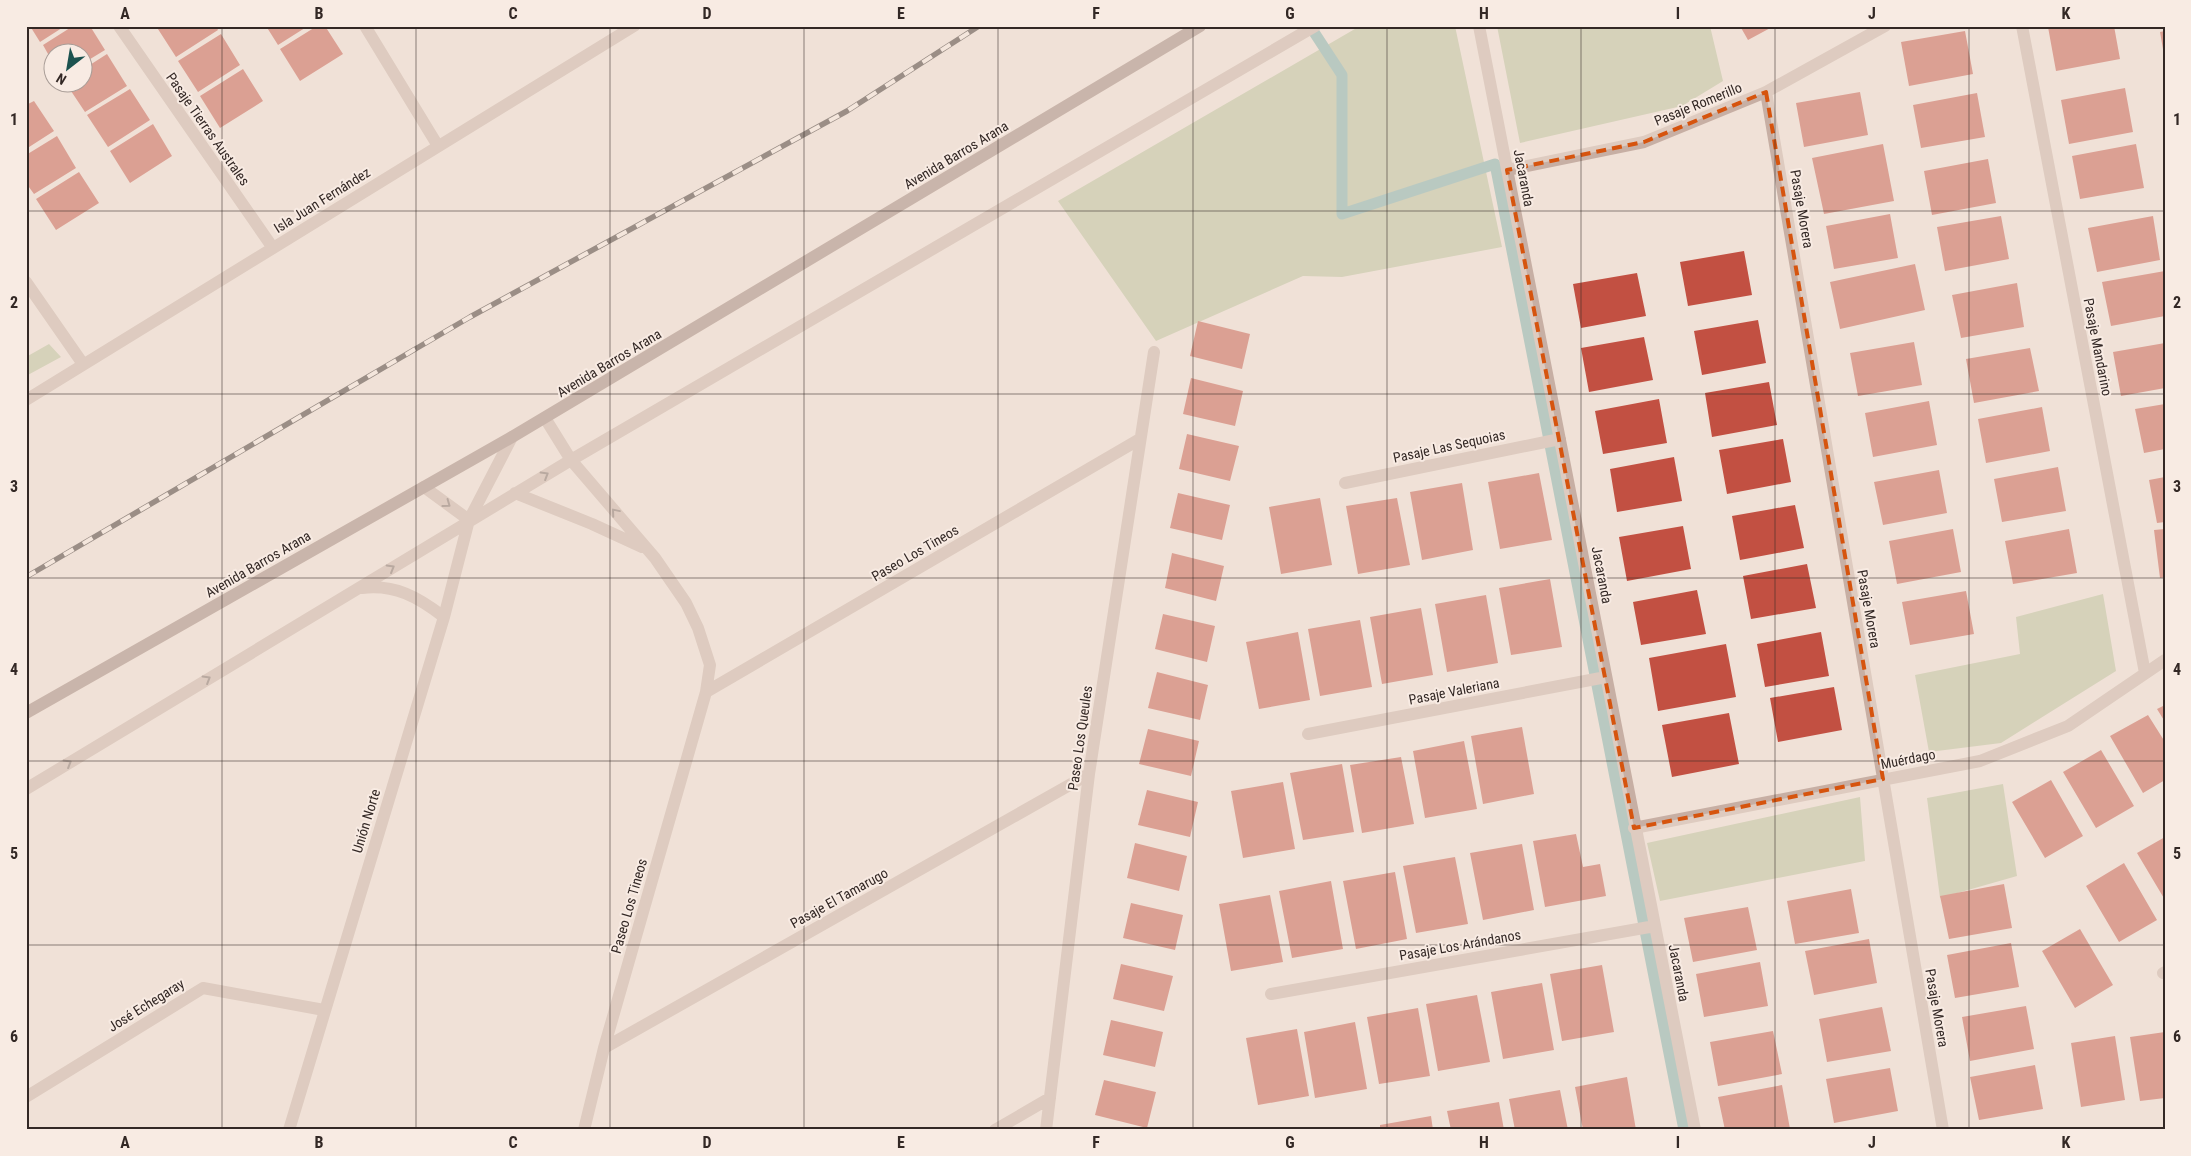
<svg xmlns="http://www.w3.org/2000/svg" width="2191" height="1156" font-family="'Roboto Condensed',sans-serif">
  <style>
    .green { fill: #b6be98 }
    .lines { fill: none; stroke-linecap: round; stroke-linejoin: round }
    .stream { stroke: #77aca7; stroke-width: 11 }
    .building { fill: #c25042 }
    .minor { stroke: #c7afa4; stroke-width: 12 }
    .secondary { stroke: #9a7e75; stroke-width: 12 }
    .rail-casing { stroke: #332825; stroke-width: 5.5 }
    .rail { stroke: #f8ebe3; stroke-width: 4; stroke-dasharray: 11; stroke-linecap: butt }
    .oneway { stroke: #76655e }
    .marked { fill: none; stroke: #d6540e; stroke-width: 4; stroke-dasharray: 10 6; stroke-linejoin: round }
    .grid { fill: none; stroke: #332825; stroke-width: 1; stroke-opacity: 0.55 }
    .labels { text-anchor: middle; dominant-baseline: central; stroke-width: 4; stroke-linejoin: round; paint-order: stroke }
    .street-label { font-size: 14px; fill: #332825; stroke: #f8ebe3 }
    .neatline { fill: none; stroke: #332825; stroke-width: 2 }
    .grid-label { font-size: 16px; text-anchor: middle; font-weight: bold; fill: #332825 }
  </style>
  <rect width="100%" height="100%" fill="#f0e1d7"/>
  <path class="green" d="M1360,26H1455L1502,247L1342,277L1303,276L1156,341L1058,201Z
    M1497,26H1710L1723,81L1682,106L1520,143Z
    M49,344L61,357L26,376V357Z
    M2103,594L2116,671L2001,743L1929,752L1915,675L2020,654L2016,617Z
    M2003,784L2017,876L1940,898L1927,798Z
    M1860,797L1865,861L1660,901L1647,843Z"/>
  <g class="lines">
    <path class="stream" d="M1310,26L1342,75V214L1495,164L1684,1130"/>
  </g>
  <path class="building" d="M30,26H65L40,42Z
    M73,26H90L105,50L82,64V52H52V61L43,45Z
    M156,26H216L218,30L176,57Z
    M266,26H308L278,45Z
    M317,26H325L343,54L300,81L280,49Z
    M1740,26H1774L1748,40Z
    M2053,26H2114L2120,59L2056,71L2048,27Z
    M1965,31L1973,74L1909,86L1901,42Z
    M2165,31V55H2164L2160,32Z
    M221,34L240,65L198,92L178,61Z
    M107,54L127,86L85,112L65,82H82V70Z
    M243,69L263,101L220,128L200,96Z
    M2125,88L2133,132L2069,144L2061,100Z
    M130,89L150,120L108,147L87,115Z
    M1860,92L1868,135L1804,147L1796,103Z
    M1977,93L1985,137L1921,148L1913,105Z
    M34,101L54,131L26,149V105Z
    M153,124L172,156L130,183L110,151Z
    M57,136L76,168L34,194L26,183V155Z
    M1883,144L1894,201L1824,214L1812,158Z
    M2136,144L2144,188L2080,199L2072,156Z
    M1988,159L1996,203L1932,215L1924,171Z
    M79,172L99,203L56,230L36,199Z
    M1890,214L1898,258L1834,269L1826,226Z
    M2001,216L2009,259L1945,271L1937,227Z
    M2153,216L2160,260L2097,272L2088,228Z
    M1744,251L1752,295L1688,306L1680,262Z
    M1915,264L1925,310L1840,329L1830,282Z
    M2165,271V316L2111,326L2102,282Z
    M1637,273L1646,316L1581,328L1573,284Z
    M2017,283L2024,327L1961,338L1952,295Z
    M1758,320L1766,363L1702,375L1694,331Z
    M1198,321L1250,334L1242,369L1190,356Z
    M1644,337L1653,380L1589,392L1581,348Z
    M1914,342L1922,385L1858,396L1850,353Z
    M2165,343V388L2121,396L2113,352Z
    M2030,348L2039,391L1974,403L1966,359Z
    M1191,378L1243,391L1235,426L1183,414Z
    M1769,382L1777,425L1712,437L1705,393Z
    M1659,399L1667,443L1603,454L1595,411Z
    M1929,401L1937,445L1873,457L1865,413Z
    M2165,404V449L2144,453L2135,409Z
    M2042,407L2050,451L1986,463L1978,419Z
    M1187,434L1239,446L1230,481L1179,469Z
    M1783,439L1791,482L1727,494L1719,450Z
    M1674,457L1682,501L1617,512L1610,469Z
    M2058,467L2066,511L2002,522L1994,479Z
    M1939,470L1947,513L1883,525L1874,482Z
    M1539,473L1552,540L1500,549L1488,482Z
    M2165,477V522L2157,523L2149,480Z
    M1462,483L1473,550L1422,560L1410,492Z
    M1178,493L1230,505L1222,540L1170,528Z
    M1320,498L1332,565L1281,574L1269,507Z
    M1397,498L1410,565L1358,574L1346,506Z
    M1795,505L1804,548L1740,560L1732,516Z
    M1683,526L1691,569L1627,581L1619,537Z
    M1953,529L1961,572L1897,584L1889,541Z
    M2069,529L2077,573L2013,584L2005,541Z
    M2165,529V577L2160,578L2154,530Z
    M1172,553L1224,566L1216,601L1165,588Z
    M1807,564L1816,608L1751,619L1743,576Z
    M1550,579L1562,647L1511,655L1499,588Z
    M1697,590L1706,634L1641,645L1633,602Z
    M1966,591L1974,634L1910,645L1902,602Z
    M1486,595L1498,663L1447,672L1435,604Z
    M1421,608L1433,675L1382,684L1370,617Z
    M1163,614L1215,626L1207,662L1155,649Z
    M1360,620L1372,687L1320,696L1308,629Z
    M1298,632L1310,700L1259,709L1246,642Z
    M1821,632L1829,676L1765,687L1757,644Z
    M1726,644L1736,697L1658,711L1649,658Z
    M1157,672L1208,685L1200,720L1148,708Z
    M1834,687L1842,730L1778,742L1770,698Z
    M2165,705V722L2157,709Z
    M1729,713L1739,764L1672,777L1662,725Z
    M2148,715L2165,742V780L2143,793L2110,736Z
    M1522,727L1534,794L1483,804L1471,736Z
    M1148,729L1199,741L1191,776L1139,764Z
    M1464,741L1477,809L1425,818L1413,751Z
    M2101,750L2134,806L2096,828L2063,772Z
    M1401,757L1414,824L1362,833L1350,765Z
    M1342,764L1354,832L1303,840L1290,773Z
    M2051,780L2083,836L2045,858L2012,802Z
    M1283,782L1295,849L1243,858L1231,791Z
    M1147,790L1198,802L1190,837L1138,825Z
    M1576,834L1583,867L1600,864L1606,896L1545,907L1533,841Z
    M2165,837V900L2137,853Z
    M1135,843L1187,856L1179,891L1127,878Z
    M1522,844L1534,910L1483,920L1470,853Z
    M1455,857L1468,924L1416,933L1403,866Z
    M2124,863L2157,920L2119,942L2086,886Z
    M1395,872L1407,939L1356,949L1343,881Z
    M1331,881L1343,949L1292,958L1279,891Z
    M2004,884L2012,928L1949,939L1940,896Z
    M1851,889L1859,933L1795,944L1787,901Z
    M1270,895L1283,962L1231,971L1219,904Z
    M1131,903L1183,915L1175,950L1123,938Z
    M1748,907L1757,950L1693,962L1684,918Z
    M2080,929L2113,985L2075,1008L2042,951Z
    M1869,939L1877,983L1814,995L1805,951Z
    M2011,943L2019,987L1955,998L1947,955Z
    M1760,962L1768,1006L1704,1017L1696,974Z
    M1121,964L1173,976L1164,1011L1113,999Z
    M1602,965L1614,1032L1562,1041L1550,974Z
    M1542,983L1554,1050L1503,1059L1491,992Z
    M1477,995L1490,1062L1438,1071L1426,1004Z
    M2026,1006L2034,1049L1970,1061L1962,1017Z
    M1882,1007L1891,1051L1827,1062L1819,1019Z
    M1418,1008L1430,1076L1379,1084L1367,1017Z
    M1111,1020L1163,1032L1155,1067L1103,1055Z
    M1355,1022L1367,1089L1315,1098L1304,1032Z
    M1297,1029L1309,1096L1258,1105L1246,1038Z
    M1773,1031L1782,1074L1718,1086L1710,1042Z
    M2165,1032V1098L2140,1101L2130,1037Z
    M2115,1036L2125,1100L2081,1107L2071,1043Z
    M2035,1065L2043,1109L1979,1120L1970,1077Z
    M1890,1068L1898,1111L1834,1123L1826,1079Z
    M1627,1077L1636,1130H1583L1575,1087Z
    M1104,1080L1156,1092L1147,1128L1095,1115Z
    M1782,1085L1790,1129L1725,1130L1718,1097Z
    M1560,1090L1568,1130H1515L1509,1099Z
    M1499,1102L1504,1130H1451L1447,1111Z
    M1431,1116L1433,1130H1380V1125Z"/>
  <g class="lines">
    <path class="minor" d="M119,26L273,248
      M365,26L438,146
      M1479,26L1695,1130
      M2022,26L2145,673
      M1766,92L1943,1130
      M1507,170L1644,142L1766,92L1885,26
      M26,282L83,364
      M26,400L634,26
      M545,418L571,460L655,558L686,603L698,628L710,665L706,692L604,1048L584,1130
      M1345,483L1560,439
      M424,487L469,520
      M515,493L592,524L642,547
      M362,588C395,584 418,597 444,617
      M706,692L1140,439
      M1308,734L1606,677
      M26,789L571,460L1315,26
      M1634,828L1980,761L2068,726L2165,660
      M2163,973L2165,972
      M1271,994L1655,926
      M604,1048L1089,774
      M26,1097L203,988L324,1010
      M289,1130L444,617L469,520L512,437
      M995,1130L1050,1098
      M1046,1130L1089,774L1154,352"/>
    <path class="secondary" d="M26,713L512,437L1200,26"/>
    <defs>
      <path id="rail" d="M26,577L470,317L847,111L979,26"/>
    </defs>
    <use href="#rail" class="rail-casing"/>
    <use href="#rail" class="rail"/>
  </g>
  <defs><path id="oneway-chevron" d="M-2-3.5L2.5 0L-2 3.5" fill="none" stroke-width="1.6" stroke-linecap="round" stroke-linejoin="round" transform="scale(1.25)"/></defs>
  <g class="oneway">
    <use href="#oneway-chevron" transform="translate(545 475) rotate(-31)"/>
    <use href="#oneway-chevron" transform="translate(447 504) rotate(36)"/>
    <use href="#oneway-chevron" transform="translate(615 512) rotate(-130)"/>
    <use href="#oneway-chevron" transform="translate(391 568) rotate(-30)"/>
    <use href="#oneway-chevron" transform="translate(207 679) rotate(-31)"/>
    <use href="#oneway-chevron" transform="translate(68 763) rotate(-31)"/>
  </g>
  <path d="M0 0H2191V1156H0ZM1766,92L1883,779L1634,828L1507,170L1644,142Z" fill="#f0e1d7" fill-opacity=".55" fill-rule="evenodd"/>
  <path class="marked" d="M1766,92L1883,779L1634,828L1507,170L1644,142Z"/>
  <path class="grid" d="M222,26V1130M416,26V1130M610,26V1130M804,26V1130M998,26V1130M1193,26V1130M1387,26V1130M1581,26V1130M1775,26V1130M1969,26V1130M26,211H2165M26,394H2165M26,578H2165M26,761H2165M26,945H2165"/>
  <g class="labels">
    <g class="street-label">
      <text transform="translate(1698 104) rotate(-22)">Pasaje Romerillo</text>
      <text transform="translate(208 129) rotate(55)">Pasaje Tierras Australes</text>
      <text transform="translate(956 155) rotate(-31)">Avenida Barros Arana</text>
      <text transform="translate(1524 178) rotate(79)">Jacaranda</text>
      <text transform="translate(322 200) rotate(-32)">Isla Juan Fernández</text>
      <text transform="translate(1802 209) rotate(80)">Pasaje Morera</text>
      <text transform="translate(2098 347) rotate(79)">Pasaje Mandarino</text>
      <text transform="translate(609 363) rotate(-31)">Avenida Barros Arana</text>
      <text transform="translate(1449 446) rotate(-12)">Pasaje Las Sequoias</text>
      <text transform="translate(915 553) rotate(-30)">Paseo Los Tineos</text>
      <text transform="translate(258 564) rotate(-30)">Avenida Barros Arana</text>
      <text transform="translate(1602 575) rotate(79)">Jacaranda</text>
      <text transform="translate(1869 609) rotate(80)">Pasaje Morera</text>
      <text transform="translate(1454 691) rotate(-11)">Pasaje Valeriana</text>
      <text transform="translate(1080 738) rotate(-82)">Paseo Los Queules</text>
      <text transform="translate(1908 759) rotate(-11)">Muérdago</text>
      <text transform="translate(366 821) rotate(-73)">Unión Norte</text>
      <text transform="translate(839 898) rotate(-29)">Pasaje El Tamarugo</text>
      <text transform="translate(629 906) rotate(-74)">Paseo Los Tineos</text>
      <text transform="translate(1460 945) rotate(-10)">Pasaje Los Arándanos</text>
      <text transform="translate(1679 973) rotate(79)">Jacaranda</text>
      <text transform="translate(146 1005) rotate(-32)">José Echegaray</text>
      <text transform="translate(1937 1008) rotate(80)">Pasaje Morera</text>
    </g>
  </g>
  <rect width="2191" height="1156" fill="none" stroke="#f8ebe3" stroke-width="55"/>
  <g transform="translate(68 68) rotate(211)"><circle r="24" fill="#f8ebe3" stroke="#a99d97"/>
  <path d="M0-4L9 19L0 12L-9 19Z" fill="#1c524f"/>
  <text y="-8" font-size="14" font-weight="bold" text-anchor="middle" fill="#332825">N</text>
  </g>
  <rect x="28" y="28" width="2136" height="1100" class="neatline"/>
  <g class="grid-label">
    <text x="125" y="19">A</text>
    <text x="319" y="19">B</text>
    <text x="513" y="19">C</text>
    <text x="707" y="19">D</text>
    <text x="901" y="19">E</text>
    <text x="1096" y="19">F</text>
    <text x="1290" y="19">G</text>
    <text x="1484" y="19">H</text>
    <text x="1678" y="19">I</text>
    <text x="1872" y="19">J</text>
    <text x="2066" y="19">K</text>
    <text x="14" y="125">1</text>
    <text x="2177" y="125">1</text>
    <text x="14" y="308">2</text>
    <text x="2177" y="308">2</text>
    <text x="14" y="492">3</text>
    <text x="2177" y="492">3</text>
    <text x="14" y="675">4</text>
    <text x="2177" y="675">4</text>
    <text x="14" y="859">5</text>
    <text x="2177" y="859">5</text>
    <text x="14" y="1042">6</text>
    <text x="2177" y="1042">6</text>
    <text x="125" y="1148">A</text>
    <text x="319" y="1148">B</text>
    <text x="513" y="1148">C</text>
    <text x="707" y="1148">D</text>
    <text x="901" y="1148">E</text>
    <text x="1096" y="1148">F</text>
    <text x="1290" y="1148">G</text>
    <text x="1484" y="1148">H</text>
    <text x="1678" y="1148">I</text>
    <text x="1872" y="1148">J</text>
    <text x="2066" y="1148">K</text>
  </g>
</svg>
